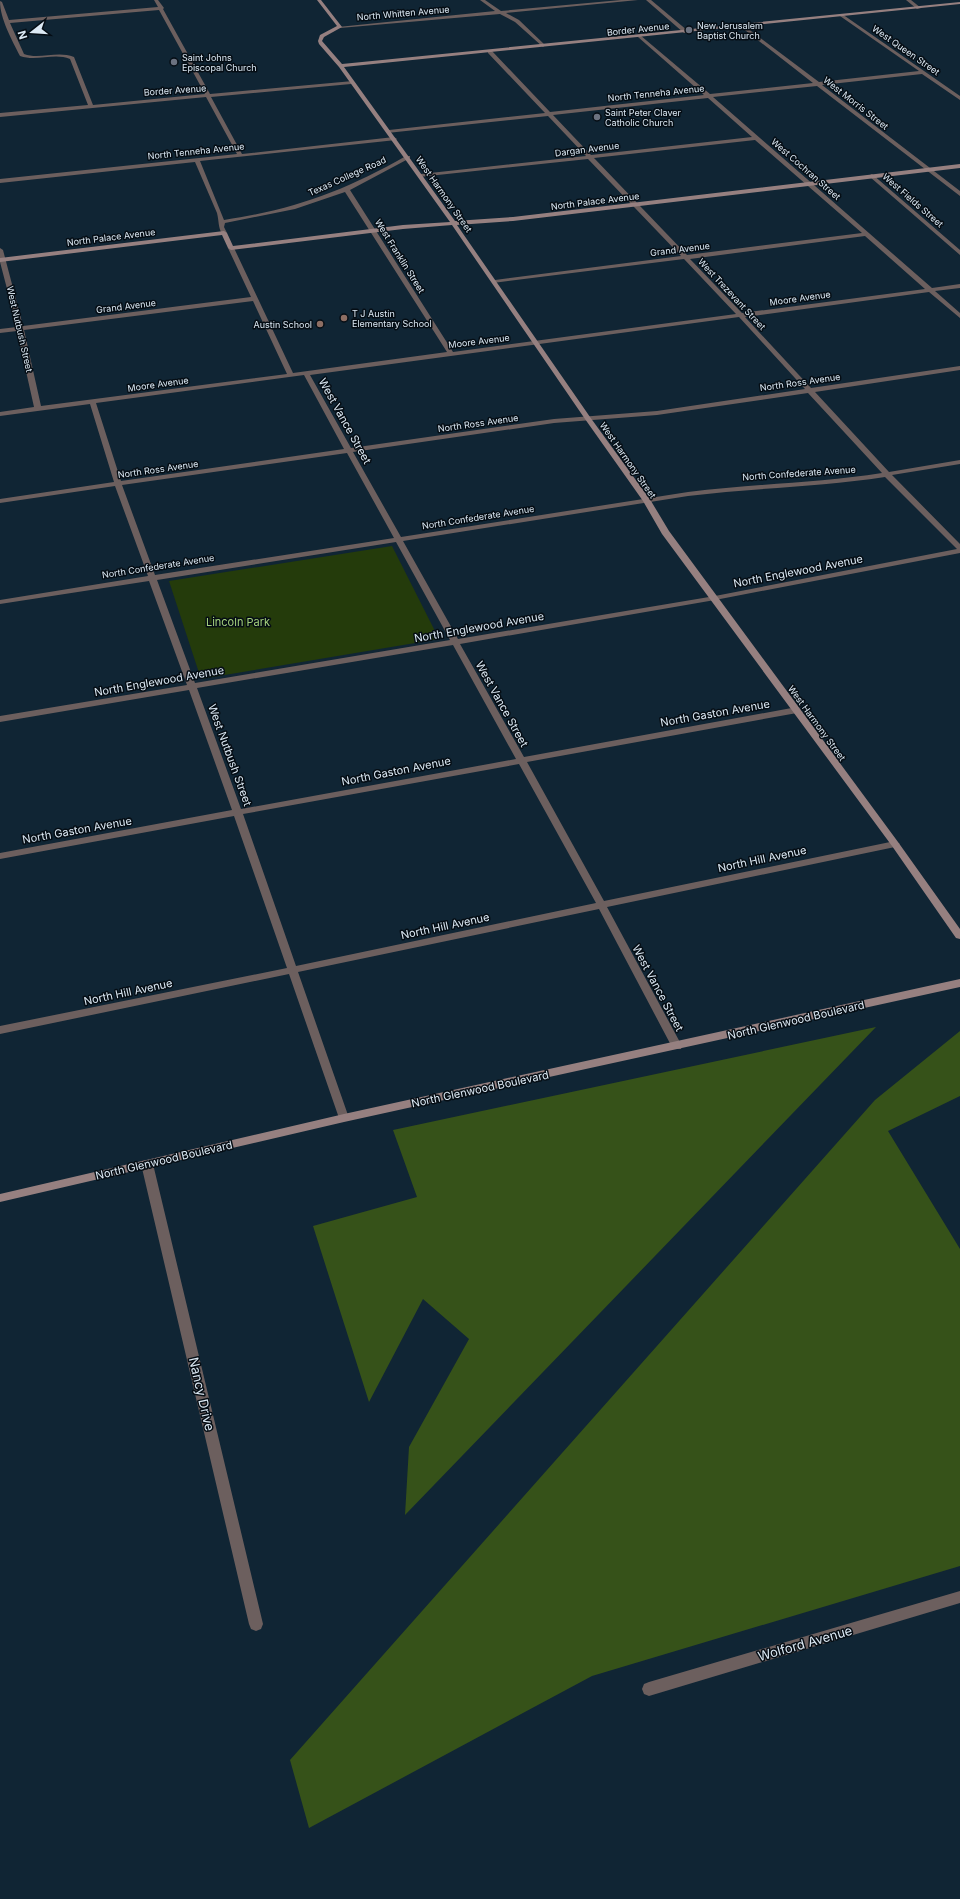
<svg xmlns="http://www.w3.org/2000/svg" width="960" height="1899" font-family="Inter,sans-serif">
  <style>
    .green { fill: #243b0b }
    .forest { fill: #365219 }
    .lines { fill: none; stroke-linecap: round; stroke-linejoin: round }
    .street { fill: #6c5f5e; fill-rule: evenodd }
    .secondary { fill: #968080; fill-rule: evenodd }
    .worship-dot { fill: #6b7280; stroke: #050d14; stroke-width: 1.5 }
    .education-dot { fill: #8d6e63; stroke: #050d14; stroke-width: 1.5 }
    .labels { text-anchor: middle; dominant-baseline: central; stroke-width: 3; stroke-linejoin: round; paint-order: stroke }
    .far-street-label { font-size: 9px; fill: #dce9f4; stroke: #050d14 }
    .far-poi-label { font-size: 9px; fill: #dce9f4; stroke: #050d14; text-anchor: start }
    .street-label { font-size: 11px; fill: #dce9f4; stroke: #050d14 }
    .park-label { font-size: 11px; fill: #a4d07c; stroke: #050d14 }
    .near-street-label { font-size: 13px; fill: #dce9f4; stroke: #050d14 }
  </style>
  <rect width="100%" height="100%" fill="#102534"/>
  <path class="green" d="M392,546L439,639L201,679L169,581Z"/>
  <path class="forest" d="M876,1027L405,1515L409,1447L469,1339L423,1299L369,1402L313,1226L417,1197L393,1130Z
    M960,1031V1096L888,1131L960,1249V1566L592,1676L309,1828L290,1760L875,1100Z"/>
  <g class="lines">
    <path class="street" d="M154,0H158L164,8L163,9L210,94L353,81L351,84L211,97L242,154L394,137L397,139L396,140L200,161L224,220C296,209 344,191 406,156H410V158L350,190L453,352L736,314L684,259L493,283L492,282L495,280L681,256L588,159L419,177V175L421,174L586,156L548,116L387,133L386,132L389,130L545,113L488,53V51H492L550,112L704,95L638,37L640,35L710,94L813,83L741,27L743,25L819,82L919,71L840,16L842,14L960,96V100L922,74L822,85L960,191V196L817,86L713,97L932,288L960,284V288L935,291L960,313V318L929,292L745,317L811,388L960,366V370L815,392L889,472L960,460V464L892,475L960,544V553L715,600L460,644L524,757L797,707L801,710L797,713L527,762L604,901L895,841L900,844L895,847L607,907L682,1046L681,1049H673L599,909L298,972L349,1118L348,1121H340L339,1118L289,974L0,1034V1026L287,968L234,816L0,859V853L232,810L189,690L0,722V716L187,685L149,581L0,604V600L148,576L115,486L0,503V499L114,482L90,404L0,416V412L34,407L17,331L0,333V329L17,327L0,262V248L3,250L23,326L251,297L228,248L231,246L234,248L293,373L447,352L345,192L295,209L225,223L224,227L227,233L224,235L222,234C218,227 219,221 217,213L195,162L0,183V179L237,154L206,97L0,117V113L88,105L70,59C54,52 37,62 20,56C12,40 0,19 0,1L2,2L9,20L158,7ZM159,10L205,94L93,105L74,57C57,50 40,60 24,54L10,23ZM708,98L752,137L591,155L553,115ZM755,140L862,233L687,255L594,158ZM865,236L925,289L742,313L690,259ZM253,301L287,374L41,406L24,330ZM739,317L805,389L657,411L554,419L351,448L310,375ZM304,375L344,449L121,481L96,403ZM808,393L882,473C818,483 752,484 688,492L401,537L353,452L554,423L657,415ZM347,453L394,538L155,575L122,485ZM885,477L957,549L715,596L458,639L403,541L688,496C754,488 820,487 885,477ZM396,542L450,640L195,683L157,580ZM453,645L516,759L241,809L197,688ZM519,764L596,903L296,966L243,814Z
      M480,0H485L501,11L621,0H638L506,13L519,20L545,45L543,47L515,22L500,14L340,28L338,27L495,11Z
      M646,0H651L688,31V33H684Z
      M906,0H911L921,8L917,9Z
      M872,174L960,250V255L870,177V175Z
      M147,1160L151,1161L153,1164L263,1624L261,1629L256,1631L251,1629L249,1624L141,1164L143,1161Z
      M960,1591V1603L649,1696L644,1694L642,1689L644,1684L649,1682Z"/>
    <path class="secondary" d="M317,0H321L342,27L324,37L322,41L342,64L960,2V4L344,67L455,221L513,217L960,164V168L513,221L457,225L590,417L651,501L669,531L898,842L960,929V939L956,938L892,846L662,534L643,501L585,419L452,225L403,229L231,250L228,248L222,235L0,262V258L224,231L227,233L233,246L403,225L450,222L339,67L319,44L318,41L320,35L337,26Z
      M960,979V987L344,1122L0,1202V1194L344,1114Z"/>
  </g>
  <g class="worship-dot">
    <circle cx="689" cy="30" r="4"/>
    <circle cx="174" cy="62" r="4"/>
    <circle cx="597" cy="117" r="4"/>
  </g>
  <g class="education-dot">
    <circle cx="344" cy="318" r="4"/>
    <circle cx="320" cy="324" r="4"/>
  </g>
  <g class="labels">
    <g class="far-street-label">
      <text transform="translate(403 13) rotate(-5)">North Whitten Avenue</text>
      <text transform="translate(638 29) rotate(-6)">Border Avenue</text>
      <text transform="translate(906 50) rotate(35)">West Queen Street</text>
      <text transform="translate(175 90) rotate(-4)">Border Avenue</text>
      <text transform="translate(656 93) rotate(-6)">North Tenneha Avenue</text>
      <text transform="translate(856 103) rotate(38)">West Morris Street</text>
      <text transform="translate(587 149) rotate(-7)">Dargan Avenue</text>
      <text transform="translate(196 151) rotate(-6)">North Tenneha Avenue</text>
      <text transform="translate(806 169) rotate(41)">West Cochran Street</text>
      <text transform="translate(347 176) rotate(-24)">Texas College Road</text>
      <text transform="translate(444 194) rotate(55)">West Harmony Street</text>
      <text transform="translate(913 200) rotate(41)">West Fields Street</text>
      <text transform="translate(595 201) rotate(-7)">North Palace Avenue</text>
      <text transform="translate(111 237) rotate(-7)">North Palace Avenue</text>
      <text transform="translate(680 249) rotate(-7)">Grand Avenue</text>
      <text transform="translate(400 256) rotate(58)">West Franklin Street</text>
      <text transform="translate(732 294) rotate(47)">West Trezevant Street</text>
      <text transform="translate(800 298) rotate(-8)">Moore Avenue</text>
      <text transform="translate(126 306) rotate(-7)">Grand Avenue</text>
      <text transform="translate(20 329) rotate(77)">West Nutbush Street</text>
      <text transform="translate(479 341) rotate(-7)">Moore Avenue</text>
      <text transform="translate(800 382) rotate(-8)">North Ross Avenue</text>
      <text transform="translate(158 384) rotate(-8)">Moore Avenue</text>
      <text transform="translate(478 423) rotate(-8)">North Ross Avenue</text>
      <text transform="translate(628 460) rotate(55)">West Harmony Street</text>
      <text transform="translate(158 469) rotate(-8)">North Ross Avenue</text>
      <text transform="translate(799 473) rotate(-4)">North Confederate Avenue</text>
      <text transform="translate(478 517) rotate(-9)">North Confederate Avenue</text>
      <text transform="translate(158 566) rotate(-9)">North Confederate Avenue</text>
      <text transform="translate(817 723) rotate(54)">West Harmony Street</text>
    </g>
    <g class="far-poi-label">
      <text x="697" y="25">New Jerusalem<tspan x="697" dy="10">Baptist Church</tspan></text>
      <text x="182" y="57">Saint Johns<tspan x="182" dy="10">Episcopal Church</tspan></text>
      <text x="605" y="112">Saint Peter Claver<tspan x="605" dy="10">Catholic Church</tspan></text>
      <text x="352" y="313">T J Austin<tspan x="352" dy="10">Elementary School</tspan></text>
      <text x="312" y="324" text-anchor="end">Austin School</text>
    </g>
    <g class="street-label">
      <text transform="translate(345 421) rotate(61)">West Vance Street</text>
      <text transform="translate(798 571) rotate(-11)">North Englewood Avenue</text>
      <text transform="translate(479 627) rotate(-10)">North Englewood Avenue</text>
      <text transform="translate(159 681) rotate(-10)">North Englewood Avenue</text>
      <text transform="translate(502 704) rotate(61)">West Vance Street</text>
      <text transform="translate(715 713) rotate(-10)">North Gaston Avenue</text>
      <text transform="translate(230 755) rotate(70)">West Nutbush Street</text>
      <text transform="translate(396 771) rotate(-11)">North Gaston Avenue</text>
      <text transform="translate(77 830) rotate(-10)">North Gaston Avenue</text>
      <text transform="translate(762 859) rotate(-12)">North Hill Avenue</text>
      <text transform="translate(445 926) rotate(-12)">North Hill Avenue</text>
      <text transform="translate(658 988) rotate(62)">West Vance Street</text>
      <text transform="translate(128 992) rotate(-12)">North Hill Avenue</text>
      <text transform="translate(796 1020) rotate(-13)">North Glenwood Boulevard</text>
      <text transform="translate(480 1089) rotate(-12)">North Glenwood Boulevard</text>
      <text transform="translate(164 1160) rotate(-13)">North Glenwood Boulevard</text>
    </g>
    <g class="park-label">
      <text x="238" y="622">Lincoln Park</text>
    </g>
    <g class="near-street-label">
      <text transform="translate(202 1394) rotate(77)">Nancy Drive</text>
      <text transform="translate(805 1643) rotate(-16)">Wolford Avenue</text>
    </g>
  </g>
  <g transform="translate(32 32) rotate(253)" stroke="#050d14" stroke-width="3" paint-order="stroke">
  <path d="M0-3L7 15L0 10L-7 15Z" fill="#dce9f4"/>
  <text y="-6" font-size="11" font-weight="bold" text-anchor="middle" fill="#dce9f4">N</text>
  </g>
</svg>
